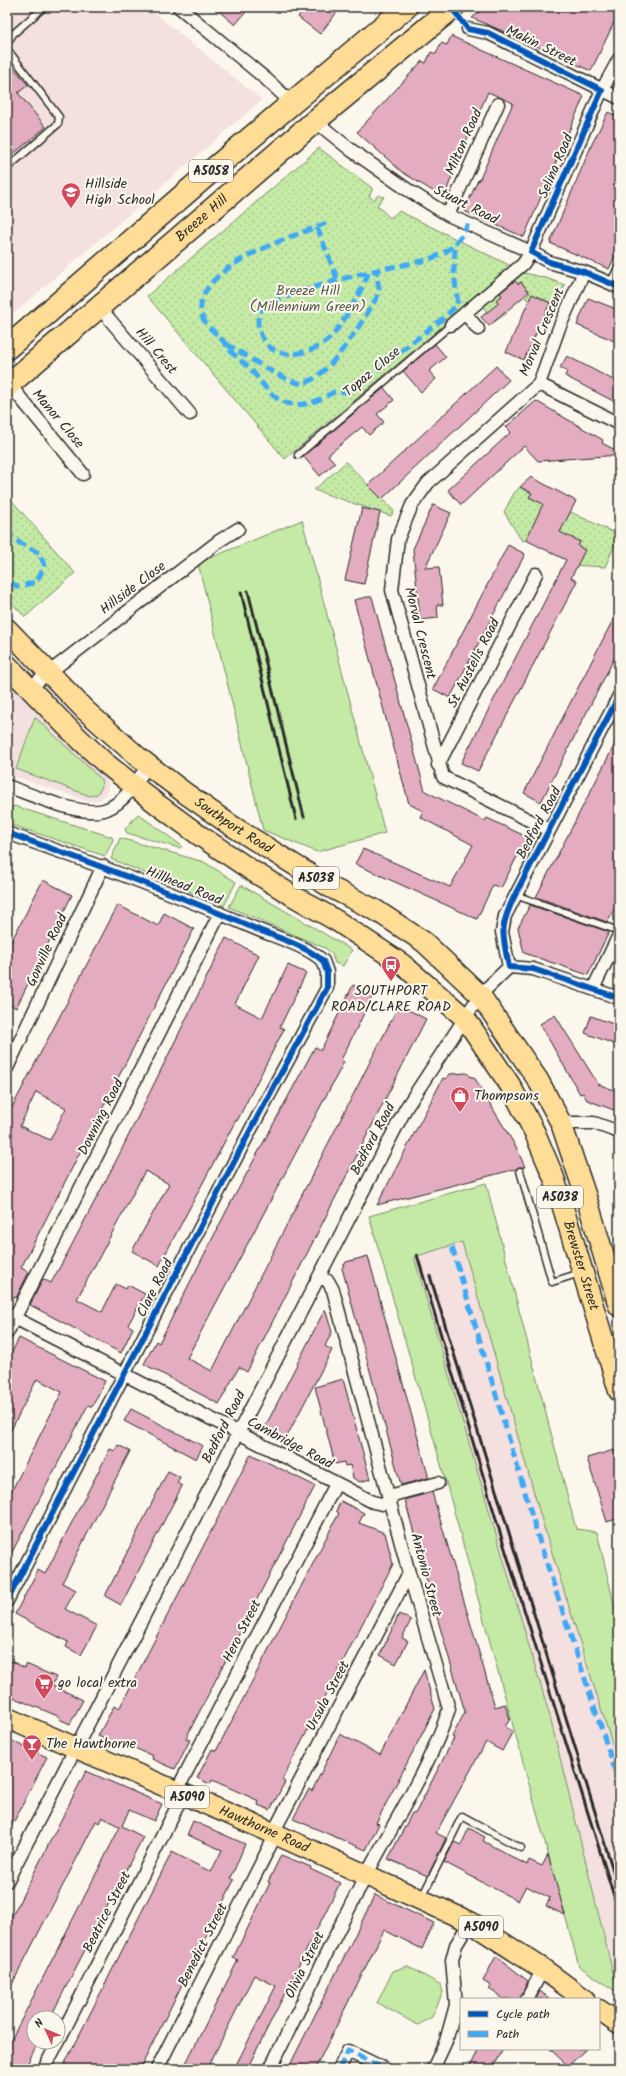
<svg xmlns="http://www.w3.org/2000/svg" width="626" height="2076" font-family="Kalam,sans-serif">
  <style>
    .built { fill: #f4e0df }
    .grass { fill: #c4eaa5; stroke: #788a68 }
    .park { fill: url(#park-dots); stroke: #788a68 }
    .building { fill: #e3acc1; stroke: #2b2b2b; fill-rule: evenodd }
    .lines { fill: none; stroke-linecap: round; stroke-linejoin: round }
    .lane-casing { stroke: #2b2b2b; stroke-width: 9 }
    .street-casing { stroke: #2b2b2b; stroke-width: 15 }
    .primary-casing { stroke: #2b2b2b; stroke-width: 23 }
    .highway-casing { stroke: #2b2b2b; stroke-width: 25 }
    .lane { stroke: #fbf7ec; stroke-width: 6 }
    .street { stroke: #fbf7ec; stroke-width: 12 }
    .primary { stroke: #ffdd96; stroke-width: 20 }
    .highway { stroke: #ffdd96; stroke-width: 22 }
    .rail { stroke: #2b2b2b; stroke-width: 3 }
    .quiet { stroke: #3fa9f5; stroke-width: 5; stroke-dasharray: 10 5; stroke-linecap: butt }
    .cycleway-casing { stroke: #fbf7ec; stroke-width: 8 }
    .cycleway { stroke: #0057b8; stroke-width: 6 }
    .labels { text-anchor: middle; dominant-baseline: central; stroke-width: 4; stroke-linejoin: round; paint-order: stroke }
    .shield { fill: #fbf7ec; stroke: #696865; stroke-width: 1 }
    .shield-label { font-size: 13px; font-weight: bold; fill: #2b2b2b }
    .street-label { font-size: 14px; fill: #2b2b2b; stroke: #fbf7ec }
    .poi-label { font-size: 14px; fill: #2b2b2b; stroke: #fbf7ec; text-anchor: start }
    .park-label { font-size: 14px; fill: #515b4a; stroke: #fbf7ec }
  </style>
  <defs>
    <pattern id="park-dots" width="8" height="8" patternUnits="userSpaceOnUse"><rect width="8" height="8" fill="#c4eaa5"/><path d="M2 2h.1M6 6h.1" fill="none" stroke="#a9c98e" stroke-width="1.8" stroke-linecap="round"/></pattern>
  </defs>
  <rect width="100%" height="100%" fill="#fbf7ec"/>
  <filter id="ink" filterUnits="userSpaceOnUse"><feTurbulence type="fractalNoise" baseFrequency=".025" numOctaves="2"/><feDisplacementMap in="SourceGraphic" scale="8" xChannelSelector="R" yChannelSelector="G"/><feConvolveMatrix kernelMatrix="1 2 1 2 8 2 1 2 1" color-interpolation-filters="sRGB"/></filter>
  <g filter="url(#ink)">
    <path class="built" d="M7,7H147L262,100L7,319Z
      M7,677L107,776L109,790L100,800L87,801L7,774Z
      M462,1242L543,1524L619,1766V1993L549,1713L414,1256Z"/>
    <path class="grass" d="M302,520L385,833L317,852L263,830L198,563Z
      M35,717L101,779L102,787L97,794L90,796L16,769Z
      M14,806L112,837L113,840L105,856L9,824L7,821V810Z
      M138,814L182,846L179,848L127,833L125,829Z
      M120,838L204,862L236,882L224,906L111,859Z
      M241,885L352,950L343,966L335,963L332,954L325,948L229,907Z
      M486,1183L576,1529L597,1532L619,1625V1766L543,1524L462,1242L414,1257L549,1713L618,1993L579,1966L446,1482L369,1216Z
      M407,1966L441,1985L443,1992L432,2017L418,2025L377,2003L393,1971Z"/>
    <path class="park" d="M319,148L372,188V191L369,196L374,200L378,195L384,197L377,205L390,218L399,211L513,267L285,459L147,296Z
      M524,273L546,278L565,285L555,305L537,296L534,303L525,298L530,293L521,282L518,284L513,279Z
      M498,291L502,296L497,300L507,313L494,322L482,305Z
      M346,462L394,511L391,516L314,490Z
      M520,487L532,493L529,497L539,502L541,498L619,535L605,567L571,565L585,550L578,546L580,541L569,536L567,540L534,524L526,540L522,541L504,512L514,493Z
      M7,495L75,573L25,617L7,598Z"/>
    <path class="building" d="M214,7H250L235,25Z
      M305,7H341L320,34L298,17Z
      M485,7H619V12L591,71L521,39L472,18Z
      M451,36L584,96L524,237L464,211L478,180L479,181L513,103L488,92L457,162L444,198L402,172L357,132L422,61L426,63L431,52L436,54L441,43L447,45Z
      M7,59L28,85L18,93L46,127L7,159Z
      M608,112L619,117V247L609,269L550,243L592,144Z
      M515,281L518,284L521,282L529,292L489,326L481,317L499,303L496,300L502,296L500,293Z
      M532,294L550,303L524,360L506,352Z
      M588,298L619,310V343L577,325Z
      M435,344L446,357L429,371L436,379L421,392L403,371Z
      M567,356L619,383V404L565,376L567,371L560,368Z
      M496,366L509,380L382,499L368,485Z
      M384,388L394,400L377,414L384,422L369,435L362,427L328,455L335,463L320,476L303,456Z
      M536,401L603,440L602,443L619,452V455L538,461L524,446L461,505L448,490L511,432L506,427Z
      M531,477L576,501L560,532L580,542L578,546L585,550L571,578L577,581L478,771L461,763L566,560L526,540L543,504L529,497L532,493L520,487Z
      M433,505L451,513L425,568L439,567L443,605H437L438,618L420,620L413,549Z
      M362,508L380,512L364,584L345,580Z
      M508,545L525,554L450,698L433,689Z
      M367,597H372L425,791L485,821L487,818L527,837L501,888L493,885L477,919L355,864L363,849L450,887L473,845L420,817L423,811L409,804L354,600Z
      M619,608V649L541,802L524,793Z
      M619,736V900L607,922L536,897Z
      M43,880L72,895L16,1008L7,1003V950Z
      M118,905L158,926L164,913L194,929L21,1268L29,1272L16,1298L7,1294V1117ZM36,1092L66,1108L50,1140L20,1126Z
      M530,905L609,932L588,975L524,953L518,928Z
      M226,938L259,955L235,1004L262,1018L288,965L306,973L280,1027L284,1029L237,1121L236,1120L159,1266L132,1251L169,1184L145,1171L77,1299L102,1312L116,1284L126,1289L128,1285L145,1294L128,1325L133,1328L121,1353L30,1305L43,1279L51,1283L67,1254L118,1157Z
      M353,985L373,995L341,1060L344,1062L187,1358L212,1371L399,1005L426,1019L247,1372L239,1367L219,1404L144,1364L156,1341L159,1343L227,1210L315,1047L321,1050Z
      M555,1015L598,1084L619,1092V1112L587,1100L583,1093L580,1094L540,1024Z
      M591,1016L619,1026V1046L585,1033Z
      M467,1073L471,1077H474L516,1147L525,1167H519L516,1169L377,1205L443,1078L446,1079L450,1074Z
      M368,1256L428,1475V1478L401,1485L342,1268L346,1262Z
      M325,1309L332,1332L325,1346L332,1350L284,1442L263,1431Z
      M19,1338L105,1381L92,1407L88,1405L7,1562V1500L62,1392L37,1379L7,1438V1362Z
      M343,1379L370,1479L360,1482L353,1478L350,1465L345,1466L344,1462L335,1464L315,1387Z
      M131,1409L203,1446L196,1459L124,1421Z
      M118,1445L130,1451L62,1583L76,1590L65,1609L97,1626L81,1655L66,1647L68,1642L15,1614L38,1570L45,1574L110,1449L115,1451Z
      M614,1450L619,1466V1518L607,1522L587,1458Z
      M251,1454L315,1486L186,1738L190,1740L175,1769L152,1759L153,1756L125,1744L124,1748L98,1736L114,1706L119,1709Z
      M168,1471L180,1477L177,1483L182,1486L121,1605L105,1596Z
      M432,1492L495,1707L505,1704L510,1719L505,1727L513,1731L502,1751L486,1742L436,1833L446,1838L428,1876L388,1859L412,1813L415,1814L454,1738L452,1737L465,1712L434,1607L405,1500Z
      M341,1501L364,1513L359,1523L385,1533L393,1564L282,1780L285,1782L270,1810L258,1805L259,1801L212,1780L210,1784L197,1778L212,1749L216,1751L228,1728L339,1513L336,1511Z
      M399,1614L411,1620L402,1638L408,1641L396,1664L380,1655Z
      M7,1659L25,1668L26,1664L56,1677L52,1685L83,1700L70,1724L59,1719L60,1717L7,1695Z
      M424,1670L435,1709L376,1823L379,1824L366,1850L293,1819L309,1789L312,1791L340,1734L380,1755Z
      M7,1739L47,1757L7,1835Z
      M86,1771L162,1804L154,1821L129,1810L122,1826L143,1837L50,2018H34V2042H38L25,2069H7V2042H10L120,1827L102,1817L99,1823L96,1821L7,1994V1926Z
      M193,1821L245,1844L231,1878L234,1880L140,2069H62L172,1852L211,1872L222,1850L187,1835Z
      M469,1828L485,1837L483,1841L527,1865L529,1860L542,1866L548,1855L565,1915L546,1906L550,1898L526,1886L518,1901L444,1862L454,1842L461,1845Z
      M281,1855L311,1867L310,1869L340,1883L247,2069H234L276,1986L254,1975L207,2069H183L238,1960L233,1958L270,1883L268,1882Z
      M375,1895L434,1923L422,1949L384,1930L315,2069H288Z
      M496,1956L528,1981L520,1999H504L489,1989L491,1986L483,1981Z
      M540,1991L550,1999H536Z
      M479,2049H503L493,2069H469Z
      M550,2049H586L568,2066Z"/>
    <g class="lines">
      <defs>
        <path id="lane" d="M7,44L13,34L44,7
          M7,49L59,117L58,124L7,168
          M298,455L451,325
          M515,895L619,931
          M520,1171L552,1282L580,1273
          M422,1897L462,1816L521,1848"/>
        <path id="street" d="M179,7L266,79L292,103
          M468,29L488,33L619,98
          M315,121L351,150L408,190L448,215L531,252L549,262L584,272L619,287
          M448,215L498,104
          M613,285L619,272
          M99,307L190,414
          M465,313L478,329
          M451,325L523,264L531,252L602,90L619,59
          M9,384L83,474
          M539,384L619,424
          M29,688L219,541L238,529
          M438,765L536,574
          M7,786C30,794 85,819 107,809C125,802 138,780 148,765
          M549,830L443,777L392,590L398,539L412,505L428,483L539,384L559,328L584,272
          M7,833C91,862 173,893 254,928C275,937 307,946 323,961L327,972V988L250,1131L7,1601
          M509,967L502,932L505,916L619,696
          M593,989L619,935
          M7,1068L103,866
          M561,1123H594L619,1132
          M7,1314L373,1502L382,1504L391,1501
          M7,1333L220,913
          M389,1496L438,1483
          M176,1792L336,1484
          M273,1833L409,1573
          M7,1881L406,1108L480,995L509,967L533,969L619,998
          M527,1999L543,1969
          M58,2042L183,1795
          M44,2069L58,2042
          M157,2069L276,1834
          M270,2069C302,2004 333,1938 367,1874C395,1820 430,1767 449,1709L409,1573L333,1290L328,1281L319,1277
          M339,2069L348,2051L385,2069
          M433,2069L446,2041L456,2005L452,1960L456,1945L470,1922"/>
        <g id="primary">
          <path id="s1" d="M7,629L85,710L139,758L185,793L229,824L330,887L377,911L424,942L480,995L538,1080L561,1123L587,1200L619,1306"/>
          <path id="s2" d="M7,665L69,729L104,762L157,804L199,835L251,870L290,894L337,921L402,964L465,1018L510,1085L535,1133L554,1178L619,1391"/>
          <path id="s3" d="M7,1718L273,1833L470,1922L543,1969L584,1999"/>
          <path d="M599,2010L619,2024"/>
        </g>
        <g id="highway">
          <path d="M7,348L209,173L406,7"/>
          <path id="s4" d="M7,386L315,121L453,7"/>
        </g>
      </defs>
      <use href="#lane" class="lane-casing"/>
      <use href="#street" class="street-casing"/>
      <use href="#primary" class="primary-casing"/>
      <use href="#highway" class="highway-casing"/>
      <use href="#lane" class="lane"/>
      <use href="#street" class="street"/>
      <use href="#primary" class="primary"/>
      <use href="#highway" class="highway"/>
      <path class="rail" d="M248,591L304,817
        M241,592L296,819
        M417,1255L502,1539L619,1912
        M430,1276L619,1890"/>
      <path class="quiet" d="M326,223C294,237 196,265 201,312C203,327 219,333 226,345C233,356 244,362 252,371C263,383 270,398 287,403C300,407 313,403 325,397C329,395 332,392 336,392C340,391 345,392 348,393L446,316L458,304L454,274L455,244
        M317,227L338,281
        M368,273C364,288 341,327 330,338C317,351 286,361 271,348C261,340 252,320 263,308C270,301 282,299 291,295C321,284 355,275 387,268C406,264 428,262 445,252C456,246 462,234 468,224
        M226,344C243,353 283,381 299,383C325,386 365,317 377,297L379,289L376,271
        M7,530L13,539L39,553L45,566L36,582L18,587L7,580
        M452,1247L540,1543L619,1782
        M339,2069L348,2051L385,2069"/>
      <defs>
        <path id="cycleway" d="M451,7L468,29L488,33L602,90L531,252L549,262L584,272L619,287
          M619,696L515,895C499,928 502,932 509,967L533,969L619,998
          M7,833C91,862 173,893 254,928C275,937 307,946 323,961L327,972V988L250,1131L7,1601"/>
      </defs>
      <use href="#cycleway" class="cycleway-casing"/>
      <use href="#cycleway" class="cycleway"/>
    </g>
  </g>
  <defs>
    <symbol id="school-pin" viewBox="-11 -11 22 30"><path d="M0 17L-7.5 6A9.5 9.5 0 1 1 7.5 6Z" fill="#d1495b" stroke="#fbf7ec"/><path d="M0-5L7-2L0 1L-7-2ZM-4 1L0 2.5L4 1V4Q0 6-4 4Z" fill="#fff"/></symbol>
    <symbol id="bus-pin" viewBox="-11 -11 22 30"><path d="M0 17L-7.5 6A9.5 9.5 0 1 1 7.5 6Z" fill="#d1495b" stroke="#fbf7ec"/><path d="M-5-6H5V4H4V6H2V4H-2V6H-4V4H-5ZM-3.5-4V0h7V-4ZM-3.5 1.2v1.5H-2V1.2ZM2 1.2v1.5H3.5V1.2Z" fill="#fff"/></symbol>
    <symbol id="shop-pin" viewBox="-11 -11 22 30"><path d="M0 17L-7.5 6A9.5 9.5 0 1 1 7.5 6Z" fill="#d1495b" stroke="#fbf7ec"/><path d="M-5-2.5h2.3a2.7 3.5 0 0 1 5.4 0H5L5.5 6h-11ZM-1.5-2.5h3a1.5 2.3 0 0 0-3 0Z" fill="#fff"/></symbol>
    <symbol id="supermarket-pin" viewBox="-11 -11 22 30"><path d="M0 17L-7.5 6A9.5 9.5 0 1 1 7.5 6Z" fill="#d1495b" stroke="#fbf7ec"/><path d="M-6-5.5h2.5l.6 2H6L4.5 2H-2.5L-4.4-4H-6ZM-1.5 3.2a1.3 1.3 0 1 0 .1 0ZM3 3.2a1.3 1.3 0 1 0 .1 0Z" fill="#fff"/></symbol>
    <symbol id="bar-pin" viewBox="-11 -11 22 30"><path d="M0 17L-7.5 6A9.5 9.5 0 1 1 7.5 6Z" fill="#d1495b" stroke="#fbf7ec"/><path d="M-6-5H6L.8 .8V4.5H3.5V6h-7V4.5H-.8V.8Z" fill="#fff"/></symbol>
  </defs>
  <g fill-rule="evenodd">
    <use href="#school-pin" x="60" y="181" width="22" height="30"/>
    <use href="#bus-pin" x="380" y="954" width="22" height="30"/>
    <use href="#shop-pin" x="449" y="1085" width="22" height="30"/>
    <use href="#supermarket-pin" x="33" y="1672" width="22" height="30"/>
    <use href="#bar-pin" x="21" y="1733" width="22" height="30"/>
  </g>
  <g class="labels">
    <g class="shield">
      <rect x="189" y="160" width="44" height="22" rx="3"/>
      <rect x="293" y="867" width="46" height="22" rx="3"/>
      <rect x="537" y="1186" width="46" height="22" rx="3"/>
      <rect x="165" y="1786" width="44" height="22" rx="3"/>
      <rect x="459" y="1916" width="44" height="22" rx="3"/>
    </g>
    <g class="shield-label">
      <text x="211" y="171">A5058</text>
      <text x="316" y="878">A5038</text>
      <text x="560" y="1197">A5038</text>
      <text x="187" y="1797">A5090</text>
      <text x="481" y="1927">A5090</text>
    </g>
    <g class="street-label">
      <text transform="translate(541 46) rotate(26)">Makin Street</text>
      <text transform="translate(464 142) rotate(-66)">Milton Road</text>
      <text transform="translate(556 166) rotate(-67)">Selina Road</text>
      <text transform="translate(466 205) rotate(27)">Stuart Road</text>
      <text stroke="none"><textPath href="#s4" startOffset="257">Breeze Hill</textPath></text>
      <text transform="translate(542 332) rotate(-67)">Morval Crescent</text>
      <text transform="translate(156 351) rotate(50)">Hill Crest</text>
      <text transform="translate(372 372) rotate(-40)">Topaz Close</text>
      <text transform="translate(58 419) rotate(50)">Manor Close</text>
      <text transform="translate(133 588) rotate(-37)">Hillside Close</text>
      <text transform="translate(420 633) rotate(76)">Morval Crescent</text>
      <text transform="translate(474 663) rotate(-63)">St Austells Road</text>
      <text transform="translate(539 823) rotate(-62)">Bedford Road</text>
      <text stroke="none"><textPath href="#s1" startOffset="301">Southport Road</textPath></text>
      <text transform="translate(184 886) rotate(22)">Hillhead Road</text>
      <text transform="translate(47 950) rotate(-65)">Gonville Road</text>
      <text transform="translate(101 1117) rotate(-63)">Downing Road</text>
      <text transform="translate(373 1139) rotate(-62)">Bedford Road</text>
      <text stroke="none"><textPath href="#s2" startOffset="856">Brewster Street</textPath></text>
      <text transform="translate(155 1288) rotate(-63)">Clare Road</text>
      <text transform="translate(224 1427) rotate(-63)">Bedford Road</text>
      <text transform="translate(290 1443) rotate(28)">Cambridge Road</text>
      <text transform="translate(426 1575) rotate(75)">Antonio Street</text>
      <text transform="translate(242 1631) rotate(-63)">Hero Street</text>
      <text transform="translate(328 1696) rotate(-62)">Ursula Street</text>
      <text stroke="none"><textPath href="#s3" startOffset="280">Hawthorne Road</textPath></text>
      <text transform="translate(107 1912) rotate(-63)">Beatrice Street</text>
      <text transform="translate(203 1945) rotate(-63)">Benedict Street</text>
      <text transform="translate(305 1965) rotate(-64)">Olivia Street</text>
    </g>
    <g class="poi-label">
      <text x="85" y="184">Hillside<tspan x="85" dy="16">High School</tspan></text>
      <text x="391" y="991" text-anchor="middle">SOUTHPORT<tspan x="391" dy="16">ROAD/CLARE ROAD</tspan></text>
      <text x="474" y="1096">Thompsons</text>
      <text x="58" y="1683">go local extra</text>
      <text x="46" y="1744">The Hawthorne</text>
    </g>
    <g class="park-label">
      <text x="308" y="291">Breeze Hill<tspan x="308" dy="16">(Millennium Green)</tspan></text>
    </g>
  </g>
  <rect width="626" height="2076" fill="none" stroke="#fbf7ec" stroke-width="24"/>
  <rect x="12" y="12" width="602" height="2052" fill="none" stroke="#2b2b2b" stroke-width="1.5" filter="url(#ink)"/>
  <rect x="460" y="1998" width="140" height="52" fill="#fbf7ec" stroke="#a8a59f"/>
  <rect x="468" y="2011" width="20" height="6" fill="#0057b8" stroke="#a8a59f"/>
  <text x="496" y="2018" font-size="12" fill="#2b2b2b">Cycle path</text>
  <rect x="468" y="2031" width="20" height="6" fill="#3fa9f5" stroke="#a8a59f"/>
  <text x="496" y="2038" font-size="12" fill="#2b2b2b">Path</text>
  <g transform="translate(46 2030) rotate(314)"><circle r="19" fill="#fbf7ec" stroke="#a8a59f"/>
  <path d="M0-3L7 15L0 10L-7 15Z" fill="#d1495b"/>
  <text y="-6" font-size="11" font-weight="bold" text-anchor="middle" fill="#2b2b2b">N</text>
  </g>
</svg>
